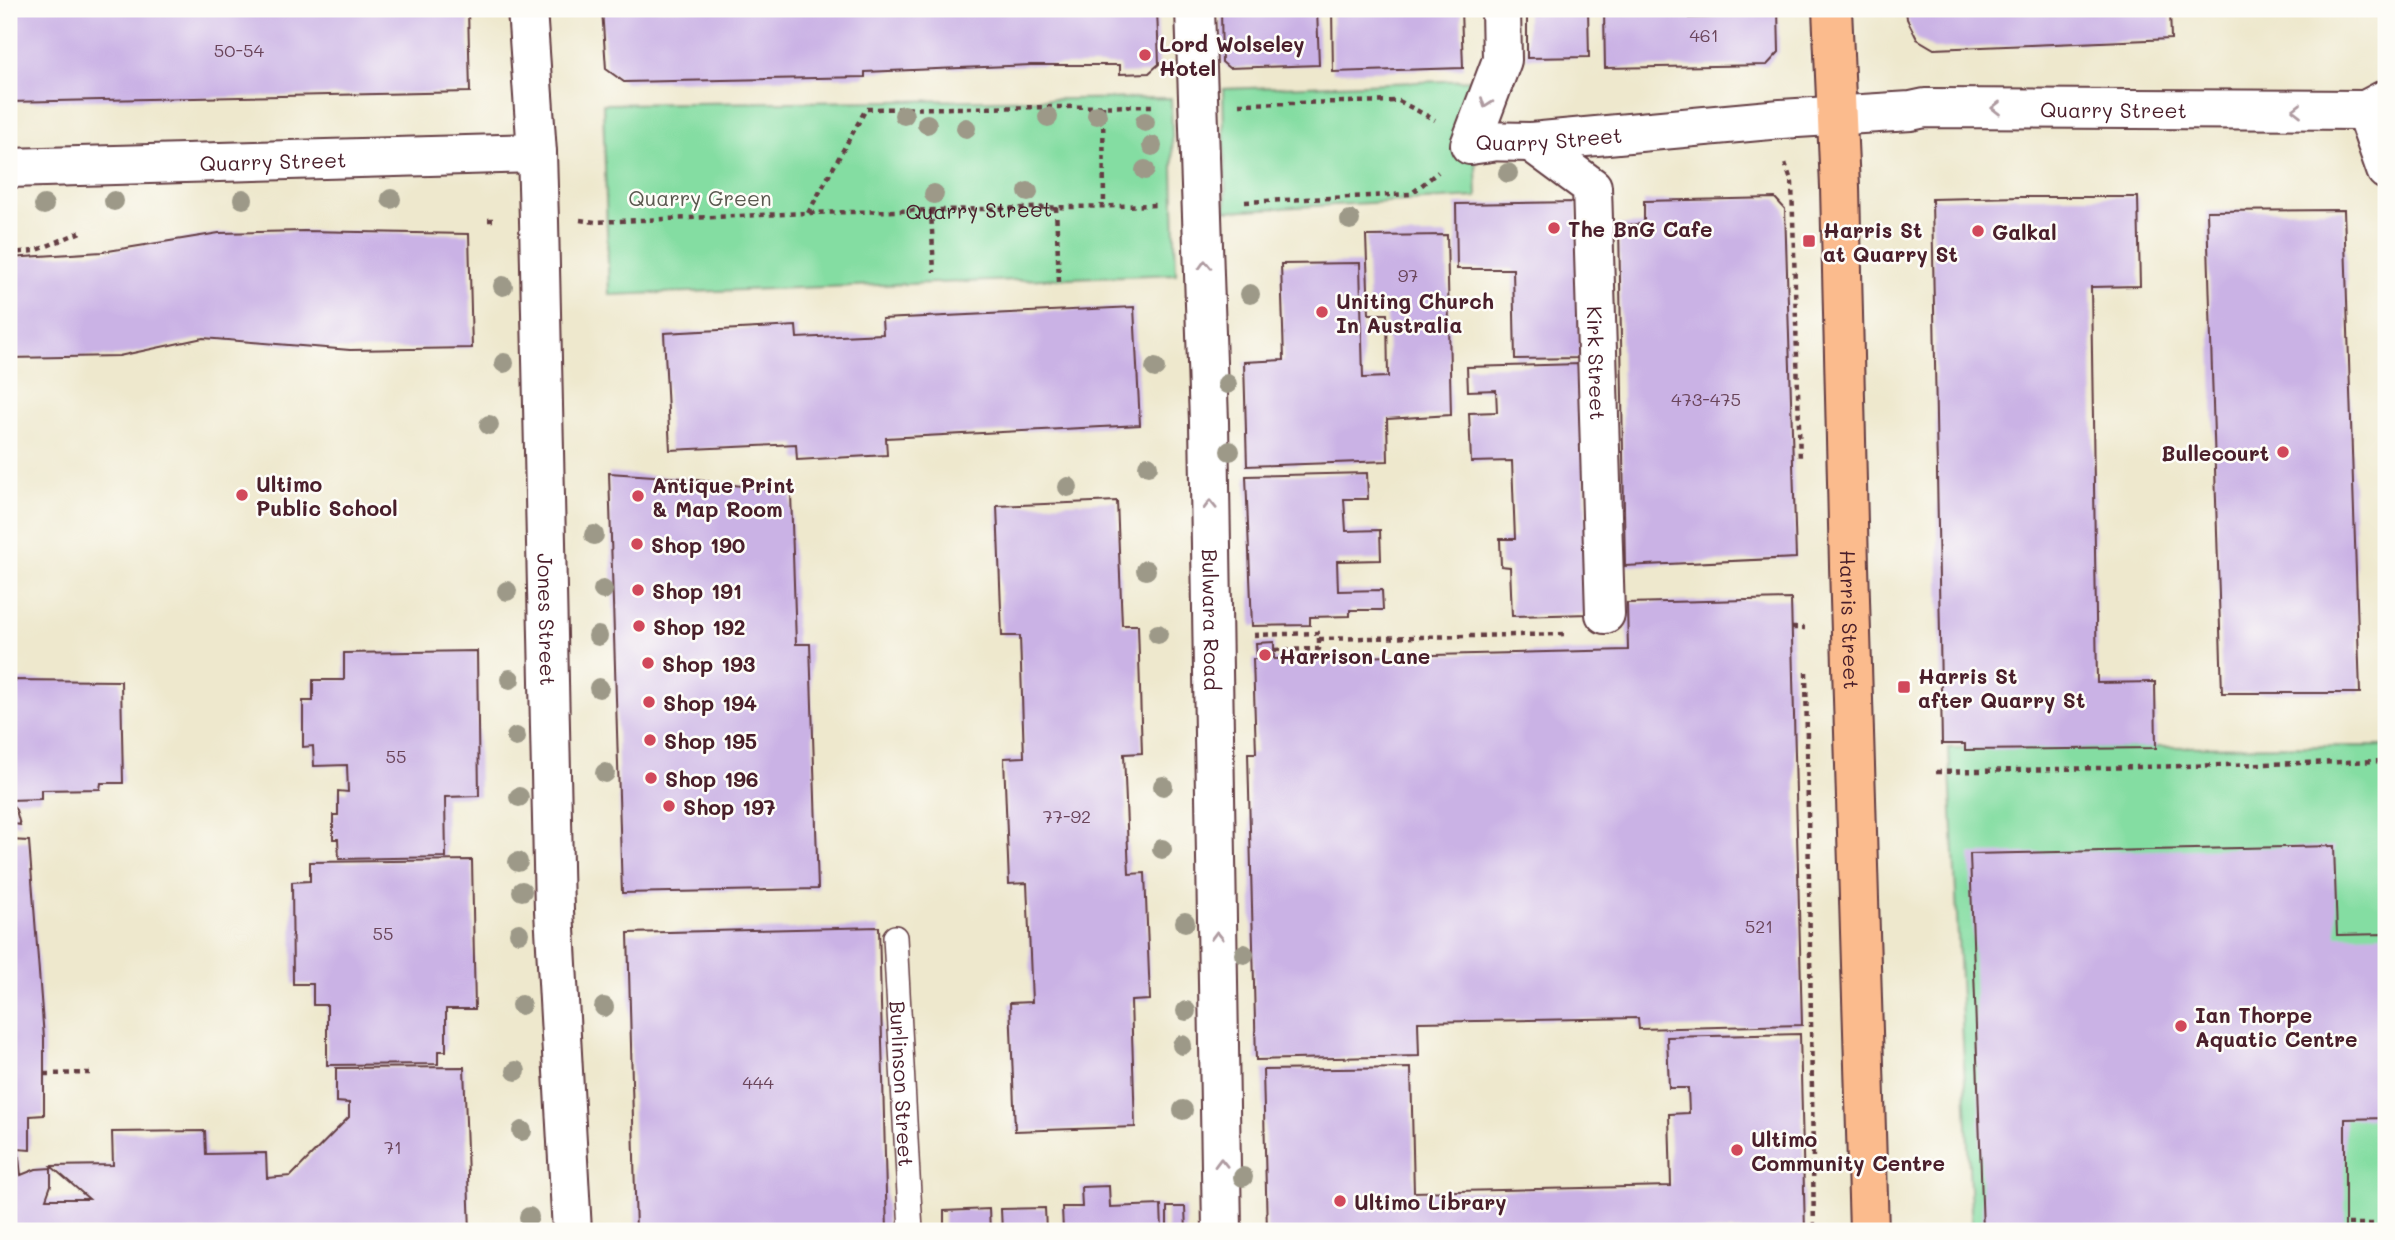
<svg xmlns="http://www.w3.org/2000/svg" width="2395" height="1240" font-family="Mali,sans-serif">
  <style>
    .green { fill: #84dda2; stroke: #677e66; stroke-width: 2 }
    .building { fill: #cab2e5 }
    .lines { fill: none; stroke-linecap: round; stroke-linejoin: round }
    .service-casing { stroke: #633d43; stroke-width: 26 }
    .minor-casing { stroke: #633d43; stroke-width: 42 }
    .primary-casing { stroke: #633d43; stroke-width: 42 }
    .path { stroke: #633d43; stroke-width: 4.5; stroke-dasharray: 5 5; stroke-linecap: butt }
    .service { stroke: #fff; stroke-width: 23 }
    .minor { stroke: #fff; stroke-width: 38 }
    .primary { stroke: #fbbb8d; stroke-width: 38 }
    .tree { fill: #9d9988 }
    .oneway { stroke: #ae9aa0 }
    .poi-dot { fill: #d1495b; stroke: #fdfcf7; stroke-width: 2.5 }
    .labels { text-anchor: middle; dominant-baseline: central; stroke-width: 5; stroke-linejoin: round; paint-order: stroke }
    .number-label { font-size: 18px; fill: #6a445a }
    .poi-label { font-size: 21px; font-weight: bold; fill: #4a1f2b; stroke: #fdfcf7; text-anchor: start }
    .street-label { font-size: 21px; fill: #4a1f2b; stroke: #fdfcf7 }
    .park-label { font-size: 21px; fill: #5b584f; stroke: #fdfcf7 }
  </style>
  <rect width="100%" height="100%" fill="#fdfcf7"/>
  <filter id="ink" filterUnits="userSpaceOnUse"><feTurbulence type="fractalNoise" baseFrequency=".0143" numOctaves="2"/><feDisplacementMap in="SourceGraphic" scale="14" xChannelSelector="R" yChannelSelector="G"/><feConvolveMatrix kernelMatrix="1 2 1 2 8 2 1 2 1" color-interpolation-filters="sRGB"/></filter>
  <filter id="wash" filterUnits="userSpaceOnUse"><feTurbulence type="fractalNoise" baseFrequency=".00686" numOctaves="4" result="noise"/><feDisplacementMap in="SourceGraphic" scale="28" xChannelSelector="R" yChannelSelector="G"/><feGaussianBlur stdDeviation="1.57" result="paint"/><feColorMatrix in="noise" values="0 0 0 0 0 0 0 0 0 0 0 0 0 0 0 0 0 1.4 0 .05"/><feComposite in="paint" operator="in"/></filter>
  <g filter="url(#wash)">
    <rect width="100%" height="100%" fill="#eee8cd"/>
    <path class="green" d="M1473,80L1477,197L1226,211L1223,89Z
      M1171,98L1176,274L609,295L603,104Z
      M2386,746V1231H1972L1949,748Z"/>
    <g id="blocks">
      <path class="building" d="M9,9H468L470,92L9,102Z
        M602,9H1157L1159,64L1149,73L1120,74V65H1031L865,72V77L624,82L606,69Z
        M1221,9H1317L1319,65L1229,68L1222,62Z
        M1332,9H1461L1463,68L1333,72Z
        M1527,9H1588L1589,57L1527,58Z
        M1604,9H1689V18L1715,17V9H1778L1779,52L1767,65L1605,68Z
        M1906,9H2170L2171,39L1934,49L1917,39L1907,19Z
        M2021,197H2138L2140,286L2091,287L2097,683L2155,682L2156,748L1965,750V744H1942L1932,199Z
        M1775,198L1785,209L1796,558L1625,566L1619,225L1644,224V201Z
        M1577,202L1580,358L1515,359L1513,269H1457L1456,204Z
        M2344,210L2360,693H2222L2207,211Z
        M304,231L469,234L472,348L350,350L203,338L119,356L9,358V258L102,252L219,233Z
        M1447,235L1451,415L1387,419L1388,461L1247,466L1244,362L1284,360L1281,264L1360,263L1363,378L1388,377L1387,314H1369L1366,236Z
        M1134,307L1140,425L886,438L887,455L797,460L796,444L670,450L664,333L796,326L797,338L883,334L882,319Z
        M1581,364L1589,614L1512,616L1510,567L1501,566L1500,539H1515L1512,461L1471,462L1469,413L1497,412L1496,390L1468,391L1467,367Z
        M609,473L683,478L791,493L796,644H810L818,889L622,893Z
        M1367,473L1368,499H1344L1346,531L1380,530L1381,560L1337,561L1338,591L1382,590L1383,610H1350V616L1310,617V625L1252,626L1246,476Z
        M1117,501L1122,625H1138L1142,753L1124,754L1129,874L1145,873L1150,1000L1131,1001L1135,1127L1015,1131L1010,1003L1032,1002L1027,883L1009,884L1004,758L1024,757L1020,636H1002L997,506Z
        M1791,599L1802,1025L1639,1029L1638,1018L1418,1022L1419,1056L1256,1060L1248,753H1256L1253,659H1257L1256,643L1274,642V659L1628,650L1627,603Z
        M477,651L479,796L445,797L446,857L339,859L338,839H333V815H338V791L348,792L347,765L314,766L313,746L303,747V701H313V680H344V653Z
        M9,680L121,681L123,783H101L100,789L41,790V799L9,800Z
        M9,802L16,810L20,825L9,823Z
        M9,840L29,841L44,1038V1115L30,1116V1150L18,1149L21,1175L36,1169L51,1168V1185L46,1199H89L51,1166L113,1165L112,1132L205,1131L206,1154L266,1153L267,1178L291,1176L349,1117V1103L336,1102V1068L464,1067L470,1231H9Z
        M2334,846L2337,935L2386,934V1118L2345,1119V1231H1983L1970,854Z
        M472,860L475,1009H446V1051H438V1064L327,1065V1005H313V984H293L292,882L310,881V862Z
        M879,927L887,1231H636L628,933Z
        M1800,1034L1805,1231H1267L1263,1070L1411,1068L1414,1192L1671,1186L1669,1114L1689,1113L1688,1088H1669L1667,1037Z
        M1109,1186L1110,1207L1161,1205L1162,1230L1063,1231L1062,1207H1082L1081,1187Z
        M1167,1207H1185L1186,1231H1167Z
        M1045,1208L1046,1231H1002L1001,1209Z
        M989,1209L990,1231H944V1211Z"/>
    </g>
  </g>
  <g filter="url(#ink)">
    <use href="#blocks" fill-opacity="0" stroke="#633d43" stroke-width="2"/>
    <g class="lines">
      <defs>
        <g id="service">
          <path id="s2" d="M895,937L911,1231"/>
        </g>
        <g id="minor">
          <path id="s3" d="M527,9L537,153L539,221L554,911L572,1231"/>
          <path id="s4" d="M1195,9L1209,422L1222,1231"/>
          <path d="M2365,110L2386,170"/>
          <path id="s5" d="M1475,141L1531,142L1781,119L1911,111L1925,108L2365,110L2386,99"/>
          <path d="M1491,142L1470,145L1502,60L1501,9"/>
          <path id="s6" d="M1531,142L1592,187L1605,614"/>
          <path id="s7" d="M9,168L537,153"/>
        </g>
        <g id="primary">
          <path id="s8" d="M1832,9L1840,187L1849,566L1869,1231"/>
        </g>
      </defs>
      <use href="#service" class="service-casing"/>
      <use href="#minor" class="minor-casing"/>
      <use href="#primary" class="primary-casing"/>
      <g class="path">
        <path d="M1239,104L1399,101L1435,120"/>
        <path d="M1103,106L1104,206"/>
        <path d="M1785,163L1792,183L1800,461"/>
        <path d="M1245,202L1411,194L1438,172"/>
        <path d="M1056,207L1059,282"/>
        <path d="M931,210L934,272"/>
        <path d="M808,213L866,109L1156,106"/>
        <path d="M488,220H498"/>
        <path id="s1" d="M580,220L595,222L808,213L1159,205"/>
        <path d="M9,253L35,251L83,231"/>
        <path d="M1792,628H1805"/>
        <path d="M1254,635L1319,633V649L1274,650"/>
        <path d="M1319,639L1567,634"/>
        <path d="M1806,672L1814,1231"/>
        <path d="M1936,772L2386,761"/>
        <path d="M45,1074L90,1073"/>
        <path d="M2348,1224H2386"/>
      </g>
      <use href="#service" class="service"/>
      <use href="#minor" class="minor"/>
      <use href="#primary" class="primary"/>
    </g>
    <g class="tree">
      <circle cx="904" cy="115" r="10"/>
      <circle cx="1097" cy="115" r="10"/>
      <circle cx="1048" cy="117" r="10"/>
      <circle cx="1145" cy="122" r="10"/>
      <circle cx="927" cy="124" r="10"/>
      <circle cx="966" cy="128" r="10"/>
      <circle cx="1152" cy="146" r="10"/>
      <circle cx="1145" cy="170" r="10"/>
      <circle cx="1508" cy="173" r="10"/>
      <circle cx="1028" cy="192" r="10"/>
      <circle cx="934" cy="194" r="10"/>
      <circle cx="243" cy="199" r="10"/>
      <circle cx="391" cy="199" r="10"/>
      <circle cx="114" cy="201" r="10"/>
      <circle cx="44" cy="205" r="10"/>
      <circle cx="1350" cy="220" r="10"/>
      <circle cx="503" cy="286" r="10"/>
      <circle cx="1250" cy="294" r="10"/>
      <circle cx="504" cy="363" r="10"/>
      <circle cx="1155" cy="368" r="10"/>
      <circle cx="1227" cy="384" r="10"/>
      <circle cx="489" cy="425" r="10"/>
      <circle cx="1230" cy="451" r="10"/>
      <circle cx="1148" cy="466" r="10"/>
      <circle cx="1068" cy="487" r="10"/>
      <circle cx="594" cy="535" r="10"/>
      <circle cx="1146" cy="570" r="10"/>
      <circle cx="603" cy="590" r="10"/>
      <circle cx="507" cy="591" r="10"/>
      <circle cx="1158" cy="634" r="10"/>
      <circle cx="598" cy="636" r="10"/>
      <circle cx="510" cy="679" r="10"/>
      <circle cx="599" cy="688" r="10"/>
      <circle cx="516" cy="737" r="10"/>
      <circle cx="605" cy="773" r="10"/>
      <circle cx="1163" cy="786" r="10"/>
      <circle cx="519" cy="797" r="10"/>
      <circle cx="1162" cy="849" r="10"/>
      <circle cx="518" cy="862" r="10"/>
      <circle cx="522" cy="891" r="10"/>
      <circle cx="1185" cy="922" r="10"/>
      <circle cx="519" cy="933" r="10"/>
      <circle cx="1244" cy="954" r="10"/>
      <circle cx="521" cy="1005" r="10"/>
      <circle cx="604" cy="1007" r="10"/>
      <circle cx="1186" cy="1011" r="10"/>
      <circle cx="1182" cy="1045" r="10"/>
      <circle cx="516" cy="1071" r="10"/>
      <circle cx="1183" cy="1110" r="10"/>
      <circle cx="522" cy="1131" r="10"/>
      <circle cx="1243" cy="1177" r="10"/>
      <circle cx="529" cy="1217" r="10"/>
    </g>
    <defs><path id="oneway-chevron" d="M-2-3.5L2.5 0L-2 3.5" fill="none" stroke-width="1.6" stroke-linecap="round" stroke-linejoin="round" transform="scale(1.75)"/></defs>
    <g class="oneway">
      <use href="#oneway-chevron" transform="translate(1486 103) rotate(110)"/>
      <use href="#oneway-chevron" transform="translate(1996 108) rotate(-180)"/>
      <use href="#oneway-chevron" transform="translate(2297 110) rotate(-180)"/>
      <use href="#oneway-chevron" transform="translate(1205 265) rotate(-92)"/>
      <use href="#oneway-chevron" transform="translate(1210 505) rotate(-91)"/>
      <use href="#oneway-chevron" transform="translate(1217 936) rotate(-91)"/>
      <use href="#oneway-chevron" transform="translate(1221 1163) rotate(-91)"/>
    </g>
  </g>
  <g class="poi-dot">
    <circle cx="1145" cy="55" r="7"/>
    <circle cx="1554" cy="228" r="7"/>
    <circle cx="1978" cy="231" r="7"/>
    <rect x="1802" y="234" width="14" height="14" rx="3.5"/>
    <circle cx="1322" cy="312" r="7"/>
    <circle cx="2283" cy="452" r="7"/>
    <circle cx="242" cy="495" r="7"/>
    <circle cx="638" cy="496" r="7"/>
    <circle cx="637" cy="544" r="7"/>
    <circle cx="638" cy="590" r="7"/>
    <circle cx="639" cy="626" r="7"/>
    <circle cx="1265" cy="655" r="7"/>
    <circle cx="648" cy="663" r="7"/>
    <rect x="1897" y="680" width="14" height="14" rx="3.5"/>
    <circle cx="649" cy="702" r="7"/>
    <circle cx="650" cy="740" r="7"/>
    <circle cx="651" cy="778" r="7"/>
    <circle cx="669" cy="806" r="7"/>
    <circle cx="2181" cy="1026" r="7"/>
    <circle cx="1737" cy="1150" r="7"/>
    <circle cx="1340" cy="1201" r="7"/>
  </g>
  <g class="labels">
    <g class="number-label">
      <text x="1704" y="35">461</text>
      <text x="239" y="50">50-54</text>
      <text x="1408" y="275">97</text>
      <text x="1706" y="399">473-475</text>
      <text x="396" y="756">55</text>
      <text x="1067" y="816">77-92</text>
      <text x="1759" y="926">521</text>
      <text x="383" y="933">55</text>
      <text x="758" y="1082">444</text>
      <text x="393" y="1147">71</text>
    </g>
    <g class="poi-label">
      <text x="1159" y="43">Lord Wolseley<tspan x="1159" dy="24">Hotel</tspan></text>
      <text x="1568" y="228">The BnG Cafe</text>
      <text x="1823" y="229">Harris St<tspan x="1823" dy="24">at Quarry St</tspan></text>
      <text x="1992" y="231">Galkal</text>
      <text x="1336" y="300">Uniting Church<tspan x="1336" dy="24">In Australia</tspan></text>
      <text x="2269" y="452" text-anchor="end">Bullecourt</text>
      <text x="256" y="483">Ultimo<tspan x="256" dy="24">Public School</tspan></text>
      <text x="652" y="484">Antique Print<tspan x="652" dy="24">&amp; Map Room</tspan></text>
      <text x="651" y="544">Shop 190</text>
      <text x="652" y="590">Shop 191</text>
      <text x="653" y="626">Shop 192</text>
      <text x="1279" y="655">Harrison Lane</text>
      <text x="662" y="663">Shop 193</text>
      <text x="1918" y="675">Harris St<tspan x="1918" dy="24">after Quarry St</tspan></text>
      <text x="663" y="702">Shop 194</text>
      <text x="664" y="740">Shop 195</text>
      <text x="665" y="778">Shop 196</text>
      <text x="683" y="806">Shop 197</text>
      <text x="2195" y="1014">Ian Thorpe<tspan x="2195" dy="24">Aquatic Centre</tspan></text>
      <text x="1751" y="1138">Ultimo<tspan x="1751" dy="24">Community Centre</tspan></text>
      <text x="1354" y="1201">Ultimo Library</text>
    </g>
    <g class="street-label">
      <text stroke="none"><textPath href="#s5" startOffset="640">Quarry Street</textPath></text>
      <text stroke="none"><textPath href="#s5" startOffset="74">Quarry Street</textPath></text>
      <text stroke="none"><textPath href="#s7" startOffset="264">Quarry Street</textPath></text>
      <text stroke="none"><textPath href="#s1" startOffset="399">Quarry Street</textPath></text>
      <text stroke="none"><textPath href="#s6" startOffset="252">Kirk Street</textPath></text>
      <text stroke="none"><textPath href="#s3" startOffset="611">Jones Street</textPath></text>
      <text stroke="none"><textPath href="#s4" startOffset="611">Bulwara Road</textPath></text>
      <text stroke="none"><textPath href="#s8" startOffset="611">Harris Street</textPath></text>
      <text stroke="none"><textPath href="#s2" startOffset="147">Burlinson Street</textPath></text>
    </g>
    <g class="park-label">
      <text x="700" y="197">Quarry Green</text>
    </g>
  </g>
  <rect width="2395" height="1240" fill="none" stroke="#fdfcf7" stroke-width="35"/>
</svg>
